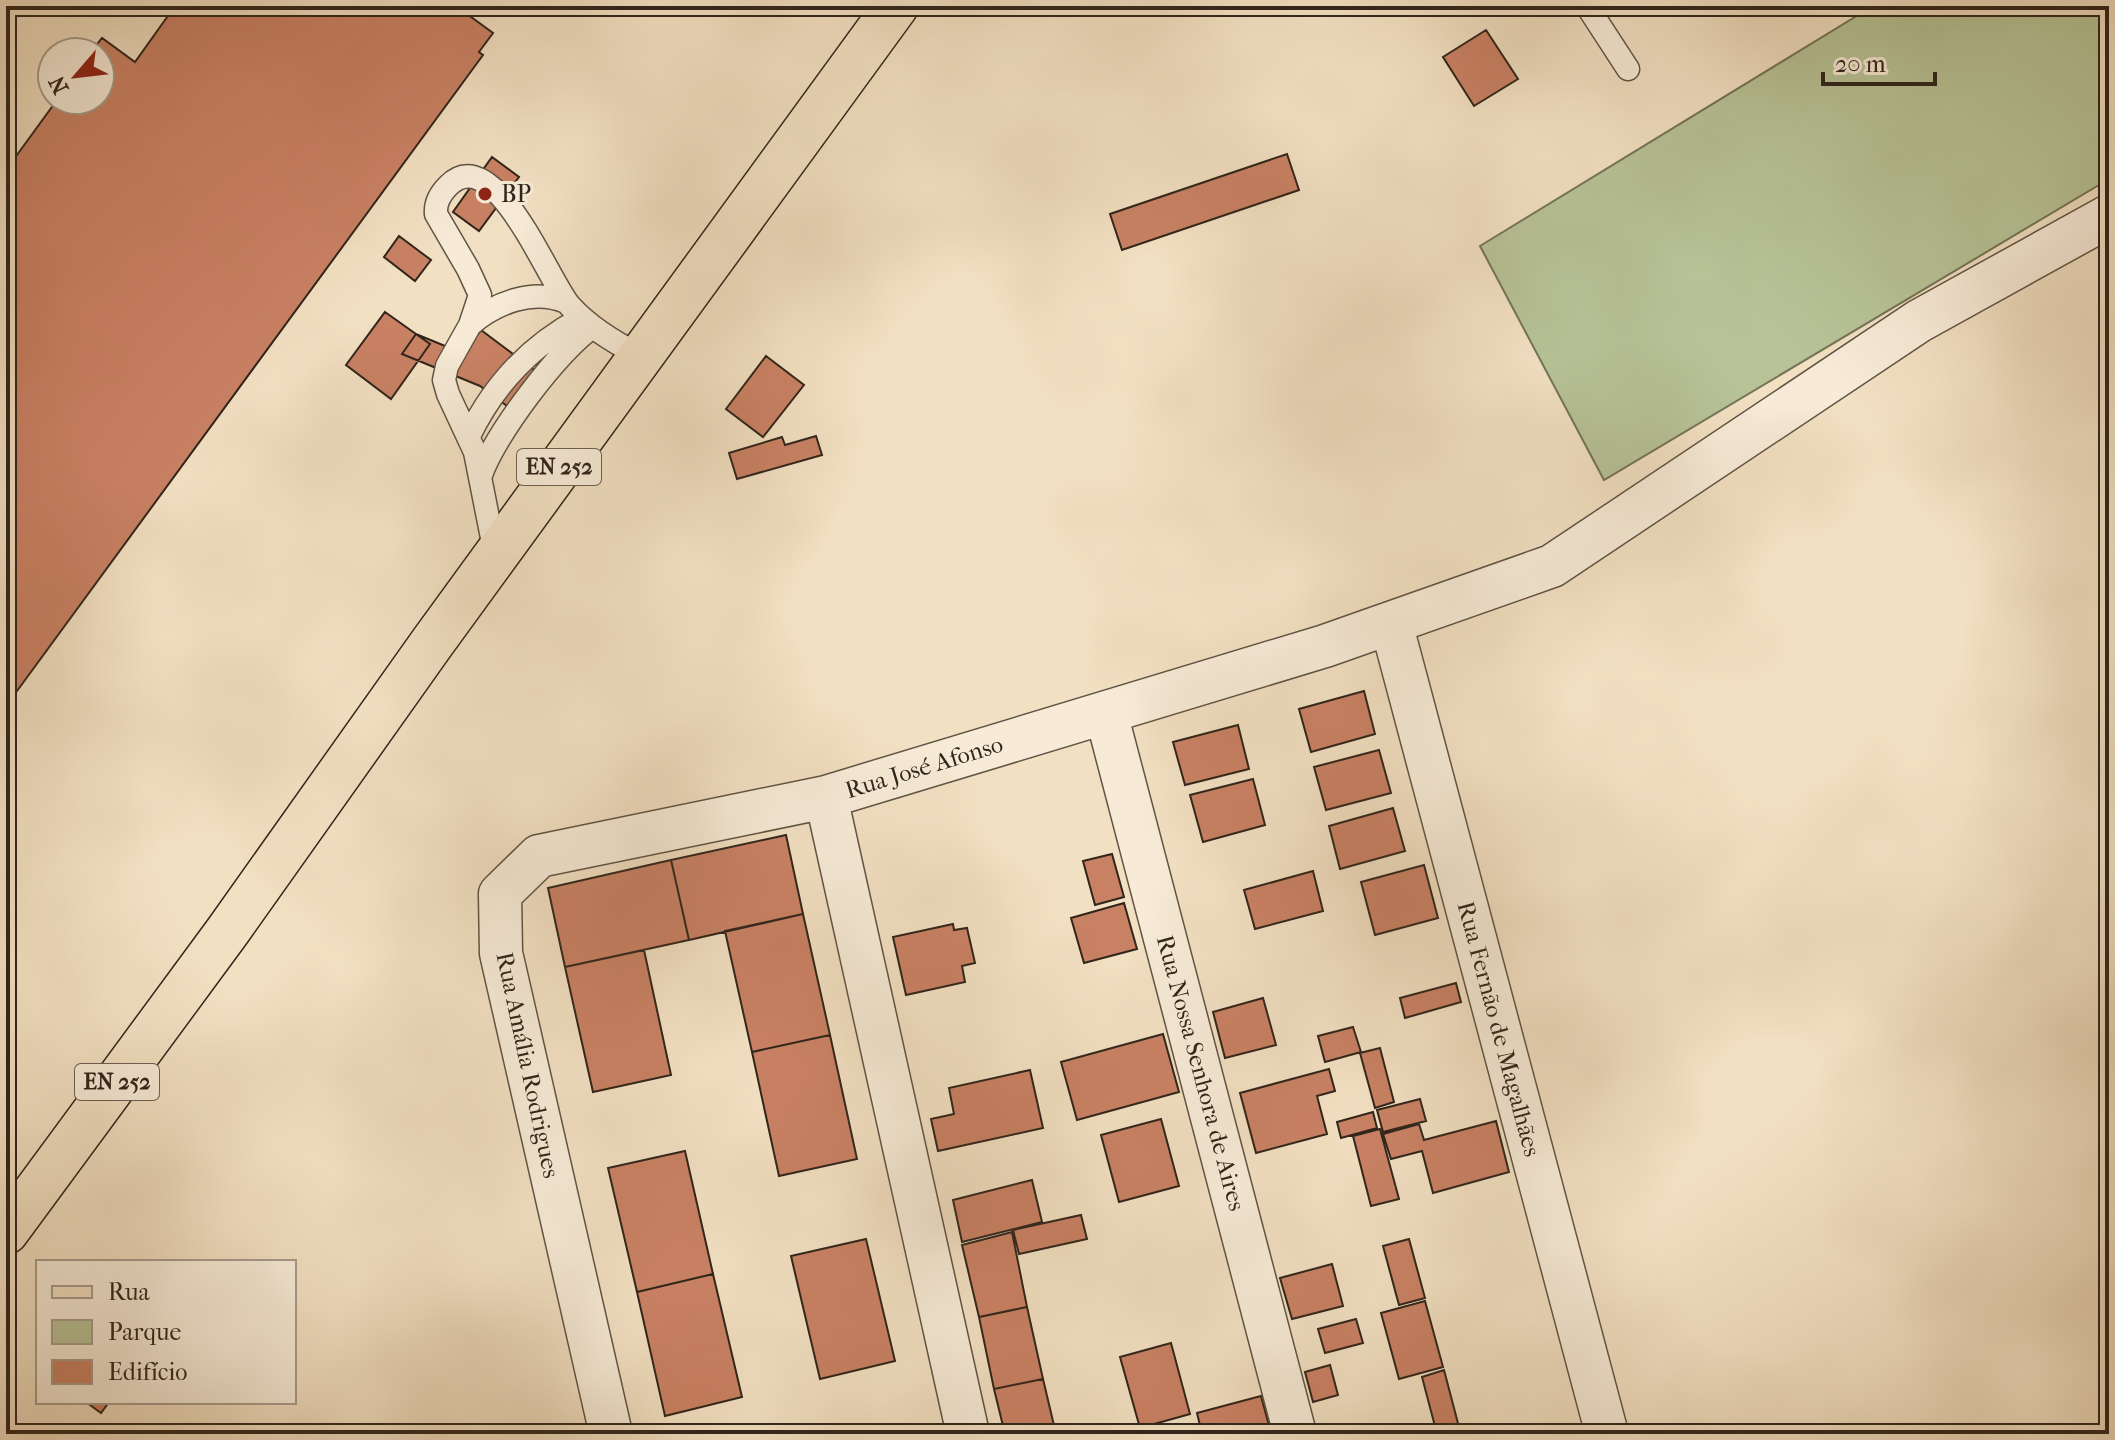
<svg xmlns="http://www.w3.org/2000/svg" width="2115" height="1440" font-family="'IM FELL French Canon',serif">
  <style>
    .green { fill: #b7c397; stroke: #747459; stroke-width: 2 }
    .building { fill: #c98164; stroke: #30251b; stroke-width: 2 }
    .lines { fill: none; stroke-linecap: round; stroke-linejoin: round }
    .service-casing { stroke: #605445; stroke-width: 25 }
    .minor-casing { stroke: #605445; stroke-width: 45 }
    .primary-casing { stroke: #30251b; stroke-width: 47 }
    .service { stroke: #f7ebd7; stroke-width: 22 }
    .minor { stroke: #f7ebd7; stroke-width: 42 }
    .primary { stroke: #f2e0c2; stroke-width: 44 }
    .poi-dot { fill: #8f2418; stroke: #f7ebd7; stroke-width: 3 }
    .labels { text-anchor: middle; dominant-baseline: central; stroke-width: 6; stroke-linejoin: round; paint-order: stroke }
    .shield { fill: #f7ebd7; stroke: #6c6053; stroke-width: 2 }
    .shield-label { font-size: 22px; font-weight: bold; fill: #30251b }
    .poi-label { font-size: 24px; fill: #30251b; stroke: #f7ebd7; text-anchor: start }
    .street-label { font-size: 24px; fill: #30251b; stroke: #f7ebd7 }
  </style>
  <rect width="100%" height="100%" fill="#f2e0c2"/>
  <filter id="stains"><feTurbulence type="fractalNoise" baseFrequency=".0025" numOctaves="4"/><feColorMatrix values="0 0 0 0 .2 0 0 0 0 .09 0 0 0 0 .02 0 0 0 .5 -.17"/></filter>
  <radialGradient id="worn" r=".72"><stop offset=".6" stop-color="#630" stop-opacity="0"/><stop offset="1" stop-color="#630" stop-opacity=".3"/></radialGradient>
  <path class="green" d="M1873,6H2109V179L1604,480L1480,246Z"/>
  <path class="building" d="M175,6H456L493,33L479,52L483,55L6,706V170L57,100H100V52H91L102,38L135,62Z
    M1486,30L1518,79L1474,106L1443,57Z
    M1287,154L1299,190L1122,250L1110,214Z
    M492,157L519,177L479,231L453,212Z
    M399,236L431,260L415,281L384,257Z
    M385,312L430,344L391,399L346,365Z
    M481,330L549,381L523,418L480,386L402,354L416,334L462,353Z
    M766,356L804,385L763,437L726,409Z
    M816,436L822,455L737,479L729,453L782,437L785,445Z
    M1364,691L1375,734L1311,752L1299,709Z
    M1238,725L1249,769L1185,785L1173,742Z
    M1379,750L1391,793L1326,810L1314,767Z
    M1253,779L1265,825L1203,842L1190,795Z
    M1393,808L1405,851L1340,869L1329,826Z
    M786,835L803,914L689,940L671,860Z
    M1112,854L1124,897L1095,905L1083,861Z
    M671,860L689,940L565,967L548,888Z
    M1424,865L1438,918L1375,935L1361,882Z
    M1313,871L1323,911L1255,929L1244,890Z
    M1124,903L1137,949L1084,963L1071,918Z
    M803,914L830,1035L752,1052L725,931Z
    M953,924L954,930L967,928L975,963L962,966L965,982L906,995L893,937Z
    M644,950L671,1075L593,1092L565,967Z
    M1456,983L1461,1002L1405,1018L1400,998Z
    M1263,998L1276,1045L1225,1058L1213,1012Z
    M1353,1027L1361,1052L1325,1062L1318,1036Z
    M1163,1034L1179,1092L1077,1120L1061,1062Z
    M830,1035L857,1159L779,1176L752,1052Z
    M1380,1048L1394,1102L1375,1108L1360,1053Z
    M1329,1069L1335,1091L1317,1096L1327,1134L1256,1153L1240,1093Z
    M1030,1070L1043,1128L938,1151L931,1119L954,1114L949,1088Z
    M1420,1099L1426,1121L1383,1132L1377,1110Z
    M1373,1112L1377,1128L1341,1138L1337,1122Z
    M1161,1119L1179,1186L1119,1202L1101,1135Z
    M1496,1121L1509,1172L1433,1193L1422,1151L1391,1159L1383,1134L1419,1124L1424,1140Z
    M1380,1129L1399,1199L1371,1206L1353,1136Z
    M685,1151L713,1274L637,1292L608,1168Z
    M1032,1180L1042,1222L962,1242L953,1200Z
    M1081,1215L1087,1239L1019,1254L1013,1230Z
    M1012,1232L1027,1307L979,1317L962,1245Z
    M866,1239L895,1361L820,1379L791,1256Z
    M1409,1239L1425,1298L1399,1305L1383,1246Z
    M1332,1264L1343,1306L1292,1319L1280,1278Z
    M713,1274L742,1397L665,1416L637,1292Z
    M1425,1301L1443,1367L1399,1379L1381,1313Z
    M1027,1307L1043,1379L994,1389L979,1317Z
    M1356,1319L1363,1343L1325,1353L1318,1329Z
    M1171,1343L1190,1414L1140,1428L1120,1357Z
    M1330,1365L1338,1395L1313,1402L1305,1372Z
    M1444,1370L1460,1431L1437,1434L1422,1377Z
    M1043,1379L1056,1434H1005L994,1389Z
    M1261,1396L1271,1433L1202,1434L1197,1413Z
    M86,1402H109L101,1413Z"/>
  <g class="lines">
    <defs>
      <path id="service" d="M1587,6L1628,69
        M470,325C495,303 533,288 566,302
        M469,436C494,384 531,345 582,318
        M481,475C494,436 559,349 593,327
        M495,553L475,452L448,394L444,380L447,366L470,325L480,295L468,269L436,214C435,203 440,194 448,186C494,138 549,283 570,306C589,327 615,343 641,356"/>
      <path id="minor" d="M1391,623L1607,1434
        M1106,713L1295,1434
        M826,797L968,1434
        M611,1434L501,953L500,894L539,856L826,797L1325,646L1552,566L1919,321L2109,216"/>
      <path id="primary" d="M6,1232L227,932L432,643L896,6"/>
    </defs>
    <use href="#service" class="service-casing"/>
    <use href="#minor" class="minor-casing"/>
    <use href="#primary" class="primary-casing"/>
    <use href="#service" class="service"/>
    <use href="#minor" class="minor"/>
    <use href="#primary" class="primary"/>
  </g>
  <circle class="poi-dot" cx="485" cy="194" r="8"/>
  <g class="labels">
    <g class="shield">
      <rect x="517" y="449" width="84" height="36" rx="6"/>
      <rect x="75" y="1064" width="84" height="36" rx="6"/>
    </g>
    <g class="shield-label">
      <text x="559" y="467">EN 252</text>
      <text x="117" y="1082">EN 252</text>
    </g>
    <g class="poi-label">
      <text x="501" y="194">BP</text>
    </g>
    <g class="street-label">
      <text transform="translate(924 767) rotate(-17)">Rua José Afonso</text>
      <text transform="translate(1499 1029) rotate(75)">Rua Fernão de Magalhães</text>
      <text transform="translate(528 1065) rotate(78)">Rua Amália Rodrigues</text>
      <text transform="translate(1201 1073) rotate(75)">Rua Nossa Senhora de Aires</text>
    </g>
  </g>
  <rect width="2115" height="1440" fill="none" stroke="#f2e0c2" stroke-width="32"/>
  <rect x="8" y="8" width="2099" height="1424" fill="none" stroke="#30251b" stroke-width="4"/>
  <rect x="16" y="16" width="2083" height="1408" fill="none" stroke="#30251b" stroke-width="2"/>
  <rect x="36" y="1260" width="260" height="144" fill="#f7ebd7" stroke="#a79c8c" stroke-width="2"/>
  <rect x="52" y="1286" width="40" height="12" fill="#f2e0c2" stroke="#a79c8c" stroke-width="2"/>
  <text x="108" y="1300" font-size="24" fill="#30251b">Rua</text>
  <rect x="52" y="1320" width="40" height="24" fill="#b7c397" stroke="#a79c8c" stroke-width="2"/>
  <text x="108" y="1340" font-size="24" fill="#30251b">Parque</text>
  <rect x="52" y="1360" width="40" height="24" fill="#c98164" stroke="#a79c8c" stroke-width="2"/>
  <text x="108" y="1380" font-size="24" fill="#30251b">Edifício</text>
  <g transform="translate(76 76) rotate(242)"><circle r="38" fill="#f7ebd7" stroke="#a79c8c" stroke-width="2"/>
  <path d="M0-6L14 30L0 20L-14 30Z" fill="#8f2418"/>
  <text y="-12" font-size="22" font-weight="bold" text-anchor="middle" fill="#30251b">N</text>
  </g>
  <path d="M1823 72v12h112v-12" fill="none" stroke="#30251b" stroke-width="4"/>
  <text x="1835" y="72" font-size="24" fill="#30251b" stroke="#f7ebd7" stroke-width="6" paint-order="stroke">20 m</text>
  <rect width="100%" height="100%" filter="url(#stains)"/>
  <rect width="100%" height="100%" fill="url(#worn)"/>
</svg>
